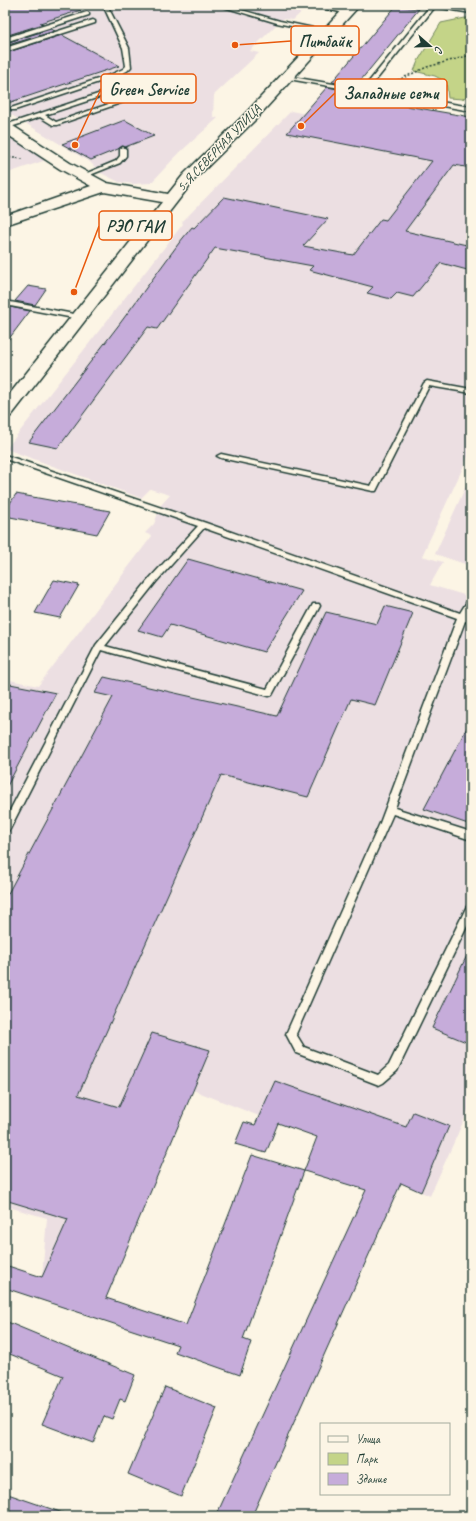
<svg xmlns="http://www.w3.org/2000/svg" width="476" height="1521" font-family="Caveat,sans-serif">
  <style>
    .built { fill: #ecdfe2 }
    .green { fill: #c4d488; stroke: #72885e }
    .building { fill: #c6acda; stroke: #1f3d34 }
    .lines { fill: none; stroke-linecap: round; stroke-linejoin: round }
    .lane-casing { stroke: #1f3d34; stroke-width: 3 }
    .secondary-casing { stroke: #1f3d34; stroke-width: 3 }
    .path { stroke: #1f3d34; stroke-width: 1.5; stroke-dasharray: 2 2; stroke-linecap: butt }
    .lane { fill: #fcf5e5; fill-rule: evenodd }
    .secondary { fill: #fcf5e5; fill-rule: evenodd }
    .labels { text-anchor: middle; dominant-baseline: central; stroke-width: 3; stroke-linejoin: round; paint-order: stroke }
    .far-street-label { font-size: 13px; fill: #1f3d34; stroke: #fcf5e5 }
    .leader { fill: none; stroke: #e8590c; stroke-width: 1.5 }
    .callout-dot { fill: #e8590c; stroke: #fcf5e5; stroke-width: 1.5 }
    .callout { fill: #fcf5e5; stroke: #e8590c; stroke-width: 1.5 }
    .callout-label { font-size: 17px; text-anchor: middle; font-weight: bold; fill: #1f3d34 }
  </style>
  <rect width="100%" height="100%" fill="#fcf5e5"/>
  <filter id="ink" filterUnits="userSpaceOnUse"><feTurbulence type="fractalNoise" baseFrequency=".025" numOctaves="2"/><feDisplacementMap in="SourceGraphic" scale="8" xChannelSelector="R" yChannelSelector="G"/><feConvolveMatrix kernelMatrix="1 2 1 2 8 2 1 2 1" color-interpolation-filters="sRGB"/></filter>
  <g filter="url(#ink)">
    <path class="built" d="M5,5H309L293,20L284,19L279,22L250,51L259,53L214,95L213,117L218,118L178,154L151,183L133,184L119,182L101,173L90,162L5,111Z
      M291,111L471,148V450L422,556L443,562L430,585L471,597V1104L430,1196L401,1183L367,1154L259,1116L193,1090L106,1298L42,1277L47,1218L5,1206V679L38,686L152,536L145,533L154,524L161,505L170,495L150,489L141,498L6,449L183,224L182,222Z
      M5,134L45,159L46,160L5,174Z
      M471,475V566L435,554Z"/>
    <path class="green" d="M465,18H471V92L463,99L448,98L446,82L435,76L414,71L418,61L441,23Z"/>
    <path class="building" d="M5,5H83L84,9L40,23L43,24L5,36Z
      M396,6L419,9L356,86L332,82Z
      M51,29L55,31L5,46V43Z
      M62,35L119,66L5,104V53Z
      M327,87L351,91L348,96L471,117V168L454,165L405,231L471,246V271L441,263L413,297L397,293L391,299L367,293L373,287L309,270L313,266L215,248L157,329L148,327L58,448L29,442L121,322L179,243L192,227L194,228L224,197L328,219L303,246L353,255L381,219L386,220L432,161L287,133Z
      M125,120L154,136L125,147L122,146L118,149L91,160L62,144Z
      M28,286L46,289L35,305L15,301Z
      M10,307L30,311L5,344V313Z
      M16,494L110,511L97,534L5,516V511Z
      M188,559L302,591L264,652L170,625L162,637L138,630Z
      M54,580L79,585L60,618L35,613Z
      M385,606L413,613L375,705L351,699L308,797L221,775L78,1095L119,1107L152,1033L210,1050L106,1298L186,1325L252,1155L304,1171L243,1339L251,1342L240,1375L175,1352L178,1345L5,1288V1265L42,1277L68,1219L5,1200V899L113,697L95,693L104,677L277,716L326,612L377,624Z
      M5,683L56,693L5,790Z
      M471,720V825L424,809Z
      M471,947V1044L432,1028Z
      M275,1081L406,1127L413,1112L449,1126L421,1192L401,1183L252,1516H216L366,1190L304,1171L317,1137L278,1123L266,1153L235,1144L244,1122L255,1125Z
      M5,1321L135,1375L125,1401L120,1399L112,1419L104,1416L93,1443L42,1424L63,1376L5,1352Z
      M165,1387L217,1408L181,1496L128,1474Z
      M5,1493L63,1513L62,1516H5Z"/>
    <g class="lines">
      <defs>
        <path id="lane" d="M103,5H107L129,48L131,67L127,71L114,77L15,110H11V108L110,75L123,69L126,66L123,48Z
          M217,5H224L280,21L332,32L329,34L277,23Z
          M271,5H289L282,8Z
          M310,5H320L351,12L348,14Z
          M431,5H442L471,9V13L435,7L368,90L471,107V111L283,78L286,76L363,89Z
          M87,12L89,13V15L5,42V38Z
          M93,20L95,21V23L5,52V48Z
          M140,80H144L161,89L57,125H53L40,117L5,129V125ZM142,83L153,89L56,122L45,115Z
          M123,147L126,149V156L120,163L85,177L80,176L116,161L120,156V149Z
          M5,301L79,315L82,317L79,319L5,305Z
          M427,381L471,389V393L429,386L376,491H373L221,458L217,456L221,454L371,486L424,383Z
          M5,455L206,523L460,613L468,600L471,599V609L467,616L471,617V623L465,621L395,808L471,832V840L393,814L296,1034L304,1047L378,1075L389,1065L466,908L468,905L471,904V918L397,1071L383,1083L379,1085L296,1053L286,1034L380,823L457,618L204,528L156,582L105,646L267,689L312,606L313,604H319L320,606L272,695L269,696L101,650L10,829L8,831L5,833V820L96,645L150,578L198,526L5,459Z"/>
        <path id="secondary" d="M347,5H360L255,120L194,180L11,416L5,417V400L162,202L104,192L5,225V216L91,186L60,169L5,133V123L10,124L70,163L107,183L168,194L184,174L245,114Z"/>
      </defs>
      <use href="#lane" class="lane-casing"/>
      <use href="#secondary" class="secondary-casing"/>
      <path class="path" d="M394,82L427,67L471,55
        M5,157L23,159"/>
      <use href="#lane" class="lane"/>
      <use href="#secondary" class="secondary"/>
    </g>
  </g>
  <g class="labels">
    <g class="far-street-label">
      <text transform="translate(219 148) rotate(-46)">5-Я СЕВЕРНАЯ УЛИЦА</text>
    </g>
  </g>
  <path class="leader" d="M235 45L291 41M75 145L101 89M301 126L335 93M74 292L99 226"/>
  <g class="callout-dot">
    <circle cx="235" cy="45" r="4"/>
    <circle cx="75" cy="145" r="4"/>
    <circle cx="301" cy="126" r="4"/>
    <circle cx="74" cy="292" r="4"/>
  </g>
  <g class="callout">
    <rect x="291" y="26" width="68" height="29" rx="4"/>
    <rect x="101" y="74" width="95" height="29" rx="4"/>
    <rect x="335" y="79" width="112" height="29" rx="4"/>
    <rect x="99" y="211" width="73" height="29" rx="4"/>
  </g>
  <g class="callout-label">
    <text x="325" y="47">Питбайк</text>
    <text x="149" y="95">Green Service</text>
    <text x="391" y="99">Западные сети</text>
    <text x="135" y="232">РЭО ГАИ</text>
  </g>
  <rect width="476" height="1521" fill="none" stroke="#fcf5e5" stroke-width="20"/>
  <rect x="10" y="10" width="456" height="1501" fill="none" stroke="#1f3d34" stroke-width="1.5" filter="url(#ink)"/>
  <rect x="320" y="1423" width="130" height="72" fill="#fcf5e5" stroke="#a4ab9e"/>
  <rect x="328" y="1436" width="20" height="6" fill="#fcf5e5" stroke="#a4ab9e"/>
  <text x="356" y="1443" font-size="12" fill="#1f3d34">Улица</text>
  <rect x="328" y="1453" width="20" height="12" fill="#c4d488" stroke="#a4ab9e"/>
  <text x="356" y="1463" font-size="12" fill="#1f3d34">Парк</text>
  <rect x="328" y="1473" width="20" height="12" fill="#c6acda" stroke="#a4ab9e"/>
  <text x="356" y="1483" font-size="12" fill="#1f3d34">Здание</text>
  <g transform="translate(430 46) rotate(110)" stroke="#fcf5e5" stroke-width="3" paint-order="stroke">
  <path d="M0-3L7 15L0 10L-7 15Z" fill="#1f3d34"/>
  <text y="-6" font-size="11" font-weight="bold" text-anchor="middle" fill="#1f3d34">С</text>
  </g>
</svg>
